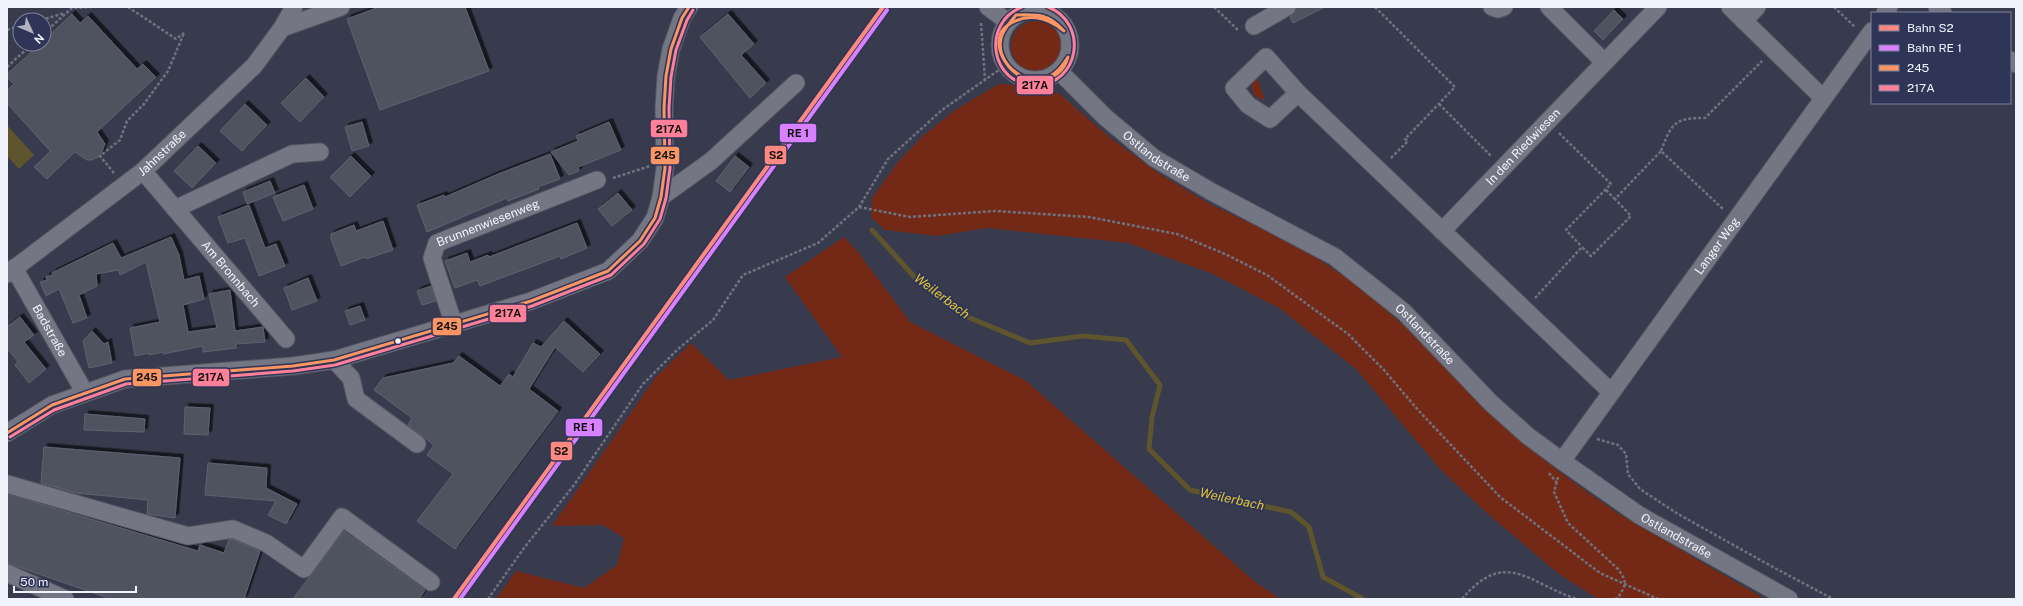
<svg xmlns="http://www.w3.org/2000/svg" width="2023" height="606" font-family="'Public Sans',sans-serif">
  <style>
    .green { fill: #742917 }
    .water { fill: #5e542d }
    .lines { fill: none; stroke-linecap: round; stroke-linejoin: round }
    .stream { stroke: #5e542d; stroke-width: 5 }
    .building { fill: #505261; stroke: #5f6270; filter: url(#shadow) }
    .minor-casing { stroke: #545663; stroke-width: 19 }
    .path { stroke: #6f727f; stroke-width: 2.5; stroke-dasharray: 3 2; stroke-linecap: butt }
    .minor { stroke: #747684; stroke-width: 17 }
    .bus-1-casing { stroke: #2f3556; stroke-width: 6 }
    .bus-2-casing { stroke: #2f3556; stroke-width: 6 }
    .bus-1 { stroke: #fb9564; stroke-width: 3 }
    .bus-2 { stroke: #ff8098; stroke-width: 3 }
    .rail-1-casing { stroke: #2f3556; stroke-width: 7 }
    .rail-2-casing { stroke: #2f3556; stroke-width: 7 }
    .rail-1 { stroke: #ff8980; stroke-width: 4 }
    .rail-2 { stroke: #d880ff; stroke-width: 4 }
    .bus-dot { fill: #f2f4fd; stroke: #2f3556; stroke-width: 1.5 }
    .labels { text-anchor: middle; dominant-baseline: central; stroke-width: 4; stroke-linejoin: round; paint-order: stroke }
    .street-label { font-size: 12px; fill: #f2f4fd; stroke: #2f3556 }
    .water-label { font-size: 13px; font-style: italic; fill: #e3c335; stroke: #2f3556 }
    .line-badge { stroke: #2f3556; stroke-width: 1.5 }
    .pale-badge-label { font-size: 11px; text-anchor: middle; font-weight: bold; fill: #111 }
  </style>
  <defs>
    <filter id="shadow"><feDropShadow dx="3.5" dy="-3.5" stdDeviation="0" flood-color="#0009"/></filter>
  </defs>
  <rect width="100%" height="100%" fill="#383b4d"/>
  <path class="green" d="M1011 46a25 25 0 1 1 50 0a25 25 0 1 1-50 0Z
    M1257,77L1265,100C1252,98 1247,86 1257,77Z
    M999,84C1013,83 1023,90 1037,91C1049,92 1048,89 1061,95L1108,136L1158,173L1208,203L1300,247L1360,287L1406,328L1483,406L1527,447L1580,487L1619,514L1765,599H1598L1559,574L1488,514L1441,470L1356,369L1279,308L1213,274L1128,243L987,228L937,236L885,230L871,217L872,198L898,162L923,136L955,110Z
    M844,237L858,252L910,322L1025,380L1254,581L1280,599H496L516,571L584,588L617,565L624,538L603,525L552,526L655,378L691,343L729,380L842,357L785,277Z"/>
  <path class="water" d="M7,125L34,155L19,169L7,156Z"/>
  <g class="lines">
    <path class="stream" d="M872,230L919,282L963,315L1030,343L1083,336L1126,340L1160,385L1152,417L1149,449L1190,490L1291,512L1309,527L1323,577L1363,599"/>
  </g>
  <path class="building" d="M379,7H465L489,71L380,110L347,19Z
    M1297,7H1325L1293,23L1290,17L1295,12Z
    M1614,10L1623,19L1603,40L1594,31Z
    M72,14L80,23L88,16L137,69L143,64L156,77L97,132L105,144L100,156L92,160H87L75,152L47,179L34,167L50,151L7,103V90L14,84L7,77V74L40,44H44V40Z
    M728,14L754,44L741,55L766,83L750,98L700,37Z
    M306,78L324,97L300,122L281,103Z
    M245,104L267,125L242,151L220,131Z
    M362,122L369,146L352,151L345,127Z
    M609,122L621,150L578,167L579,171L569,175L551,152L578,141L576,136Z
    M198,146L216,163L192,188L174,171Z
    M550,154L560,179L538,187L539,189L508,201L507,198L427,232L417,205L444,195L445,197L498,174Z
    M351,156L371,176L350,197L330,177Z
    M735,156L749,167L730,192L716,181Z
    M270,181L275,193L247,204L243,192Z
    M304,185L313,209L283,221L273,197Z
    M618,193L632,210L612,226L598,209Z
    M249,205L265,248L276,244L285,266L259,276L245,238L228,243L218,217Z
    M383,221L393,250L366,259L365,257L341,266L331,239V234L354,225L356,231Z
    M577,223L587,248L561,259L560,256L480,286L477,280L455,288L445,261L467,253L470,262L488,255L489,257Z
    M171,237L179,255L184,280L199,276L204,299L183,305L188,332L217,328L209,294L230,290L235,331L263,327L265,342L236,344V348L203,352V346L163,354V352L149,355V353L135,356L130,328L160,322L146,262L120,275L119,270L96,274L97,286L79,295L87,318L73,323L59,289L46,296L40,282L47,280L46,277L53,275L52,273L113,243L121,258Z
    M308,278L317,301L292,310L284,288Z
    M431,286L436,301L422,305L417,291Z
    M360,306L365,320L350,325L345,311Z
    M20,317L34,335L24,342L46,369L29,383L15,365L18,362L7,348V327Z
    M564,321L600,354L583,372L555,347L529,389L558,411L455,549L417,521L453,474L427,455L434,445L408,425L412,418L374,390L383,378L453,363L459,356L500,386L509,374L513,377L533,343L541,347Z
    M92,331L104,344L108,342L112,363L89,368L83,341Z
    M185,407L210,408L208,435L184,434Z
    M85,414L145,419L144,432L84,430Z
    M44,447L180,458L175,518L147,514L148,500L76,493L41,483Z
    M208,463L267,468L266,488L297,504L286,524L268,515L276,501L205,495Z
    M7,494L198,551L200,545L224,553L229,540L232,539L260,551L244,599H111L7,563Z
    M344,531L425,590L419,599H293Z"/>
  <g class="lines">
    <defs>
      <g id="minor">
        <path d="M988,7L1008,22"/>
        <path d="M1492,7L1498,9L1504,7"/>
        <path d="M1549,7L1604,62"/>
        <path d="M1730,7L1823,98"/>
        <path d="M1937,7L1943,13"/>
        <circle cx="1035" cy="45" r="35"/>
        <path d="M1885,13L1889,7"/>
        <path d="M1744,21L1757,7"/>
        <path d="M1254,26L1287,7"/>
        <path d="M282,28L341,7"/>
        <path d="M2010,60L2016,64"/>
        <path id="s1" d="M1059,71L1105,117L1154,158L1212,192L1335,257L1404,312L1491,403L1528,436L1562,461L1639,515L1789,599"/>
        <path d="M1298,93L1270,119L1248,105L1234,88L1266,57L1298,93L1611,392"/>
        <path id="s2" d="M143,171L286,339"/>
        <path d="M661,197L711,161L796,83"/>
        <path d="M175,209L292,154L320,152"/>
        <path id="s3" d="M1442,231L1658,7"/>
        <path id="s4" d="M14,268L85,393"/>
        <path id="s5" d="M7,274L143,171L254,66L282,28L294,7"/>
        <path id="s6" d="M454,325L432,258L437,243L597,180"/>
        <path d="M334,360L351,378L356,399L417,444"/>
        <path d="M7,433L52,405L125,379L293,366L334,360L531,301L608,271L640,241L655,218L661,197L665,168L664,108L666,76L671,49L682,18L689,7"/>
        <path id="s7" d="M1562,461L1872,31"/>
        <path d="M7,484L188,536L233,529L266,543L304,569L342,517L431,582"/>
        <path d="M7,573L65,599"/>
      </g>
    </defs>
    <use href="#minor" class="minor-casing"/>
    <path class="path" d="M128,7L176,39L184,33
      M1214,7L1239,31
      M1375,7L1455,87L1405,139L1408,141L1390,159
      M1834,7L1855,27
      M41,20L65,13
      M981,23L985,79
      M7,30L20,26
      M44,33L72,8L95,7
      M7,67L32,44
      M1439,104L1492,157
      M1559,133L1611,184L1566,230L1582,247
      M1661,151C1672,122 1675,118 1705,118L1762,61
      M114,173L100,156L120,140L127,121L144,104L168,71L184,33
      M613,178L650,166
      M1606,190L1615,199
      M859,207L910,217L995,211L1089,217L1177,234L1225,254L1267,275L1348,334L1384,370L1418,410L1500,497L1600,573L1658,599
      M1535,298L1582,247L1591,256L1631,216L1615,199L1661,151L1723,209
      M1597,439L1618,445L1626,454L1628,474L1640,489L1678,514L1771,566L1833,599
      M1549,473L1557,483
      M1558,477L1554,492L1568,523L1618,569C1628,583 1626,584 1618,598L1615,599
      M488,599L524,548L574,485L643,384L678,349L713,320L743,275L818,243L859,207L888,159L942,110L1006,65
      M1462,599C1506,547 1529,584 1577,599"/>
    <use href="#minor" class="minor"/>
    <defs>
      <path id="bus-1" d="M1008,25C989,49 1008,73 1032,80
        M1008,25C986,40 1008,78 1032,80
        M1008,25L1016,15C1038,14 1049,14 1064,31
        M1008,25C1027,12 1047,17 1064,31
        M1041,79C1054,77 1061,68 1068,57
        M1041,79C1055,78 1064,71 1068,57
        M7,433L52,405L125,379L293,366L334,360L531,301L608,271L640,241L655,218L661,197L665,168L664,108L666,76L671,49L682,18L689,7"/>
      <path id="bus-2" d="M1022,7C981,23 990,85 1035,85C1080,85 1089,23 1048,7
        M10,437L54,410L126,384L293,371L335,365L532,306L611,275L644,244L660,219L666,198L670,168L669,108L671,77L676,50L687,20L693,10"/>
    </defs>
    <use href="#bus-1" class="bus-1-casing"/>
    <use href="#bus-2" class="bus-2-casing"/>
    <use href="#bus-1" class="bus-1"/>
    <use href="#bus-2" class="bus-2"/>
    <defs>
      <path id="rail-1" d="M454,599L883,7"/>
      <path id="rail-2" d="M460,599L887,10"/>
    </defs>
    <use href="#rail-1" class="rail-1-casing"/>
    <use href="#rail-2" class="rail-2-casing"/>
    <use href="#rail-1" class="rail-1"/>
    <use href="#rail-2" class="rail-2"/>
  </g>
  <circle class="bus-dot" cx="398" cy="341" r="3.5"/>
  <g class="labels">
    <g class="street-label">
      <text stroke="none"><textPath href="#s3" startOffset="117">In den Riedwiesen</textPath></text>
      <text stroke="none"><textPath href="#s5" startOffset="197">Jahnstraße</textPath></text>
      <text stroke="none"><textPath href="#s1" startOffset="130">Ostlandstraße</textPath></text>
      <text stroke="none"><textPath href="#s6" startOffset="141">Brunnenwiesenweg</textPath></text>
      <text stroke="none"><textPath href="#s7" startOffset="265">Langer Weg</textPath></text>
      <text stroke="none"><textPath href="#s2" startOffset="135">Am Bronnbach</textPath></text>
      <text stroke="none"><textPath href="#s4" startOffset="72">Badstraße</textPath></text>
      <text stroke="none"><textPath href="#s1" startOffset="454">Ostlandstraße</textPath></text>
      <text stroke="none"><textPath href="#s1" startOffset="778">Ostlandstraße</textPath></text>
    </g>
    <g class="water-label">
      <text transform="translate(942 296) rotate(37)">Weilerbach</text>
      <text transform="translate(1232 499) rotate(12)">Weilerbach</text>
    </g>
  </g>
  <g class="line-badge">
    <rect x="1016" y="75" width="38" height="20" rx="4" fill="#ff8098"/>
    <rect x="650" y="119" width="38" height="19" rx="4" fill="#ff8098"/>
    <rect x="779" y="123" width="38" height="20" rx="4" fill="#d880ff"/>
    <rect x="764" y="145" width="23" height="20" rx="4" fill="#ff8980"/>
    <rect x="650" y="146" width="30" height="19" rx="4" fill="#fb9564"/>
    <rect x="489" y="304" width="38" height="19" rx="4" fill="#ff8098"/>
    <rect x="432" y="317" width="30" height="19" rx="4" fill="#fb9564"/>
    <rect x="132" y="368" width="30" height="19" rx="4" fill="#fb9564"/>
    <rect x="192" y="368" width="38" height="19" rx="4" fill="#ff8098"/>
    <rect x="565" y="418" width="38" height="19" rx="4" fill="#d880ff"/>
    <rect x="550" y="441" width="23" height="20" rx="4" fill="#ff8980"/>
  </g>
  <g class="pale-badge-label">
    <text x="1035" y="89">217A</text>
    <text x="669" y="133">217A</text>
    <text x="798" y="137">RE 1</text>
    <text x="776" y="159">S2</text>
    <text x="665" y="159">245</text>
    <text x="508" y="317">217A</text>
    <text x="447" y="330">245</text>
    <text x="147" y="381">245</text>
    <text x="211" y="381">217A</text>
    <text x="584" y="431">RE 1</text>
    <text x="561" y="455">S2</text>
  </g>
  <rect width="2023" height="606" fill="none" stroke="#f2f4fd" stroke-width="16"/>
  <rect x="1871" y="12" width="140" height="92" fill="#2f3556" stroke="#7d8199"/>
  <rect x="1879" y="25" width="20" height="6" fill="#ff8980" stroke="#7d8199"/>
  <text x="1907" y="32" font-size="12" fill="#f2f4fd">Bahn S2</text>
  <rect x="1879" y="45" width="20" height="6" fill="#d880ff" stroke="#7d8199"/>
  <text x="1907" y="52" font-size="12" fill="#f2f4fd">Bahn RE 1</text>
  <rect x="1879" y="65" width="20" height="6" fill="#fb9564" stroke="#7d8199"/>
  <text x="1907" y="72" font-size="12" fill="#f2f4fd">245</text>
  <rect x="1879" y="85" width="20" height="6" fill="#ff8098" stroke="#7d8199"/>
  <text x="1907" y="92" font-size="12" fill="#f2f4fd">217A</text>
  <g transform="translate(32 32) rotate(134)"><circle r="19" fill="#2f3556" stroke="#7d8199"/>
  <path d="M0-3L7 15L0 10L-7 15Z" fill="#b1b3bf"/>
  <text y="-6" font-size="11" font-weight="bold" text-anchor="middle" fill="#f2f4fd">N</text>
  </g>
  <path d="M14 586v6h122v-6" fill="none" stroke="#f2f4fd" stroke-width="2"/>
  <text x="20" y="586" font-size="12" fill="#f2f4fd" stroke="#2f3556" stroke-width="3" paint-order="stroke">50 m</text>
</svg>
